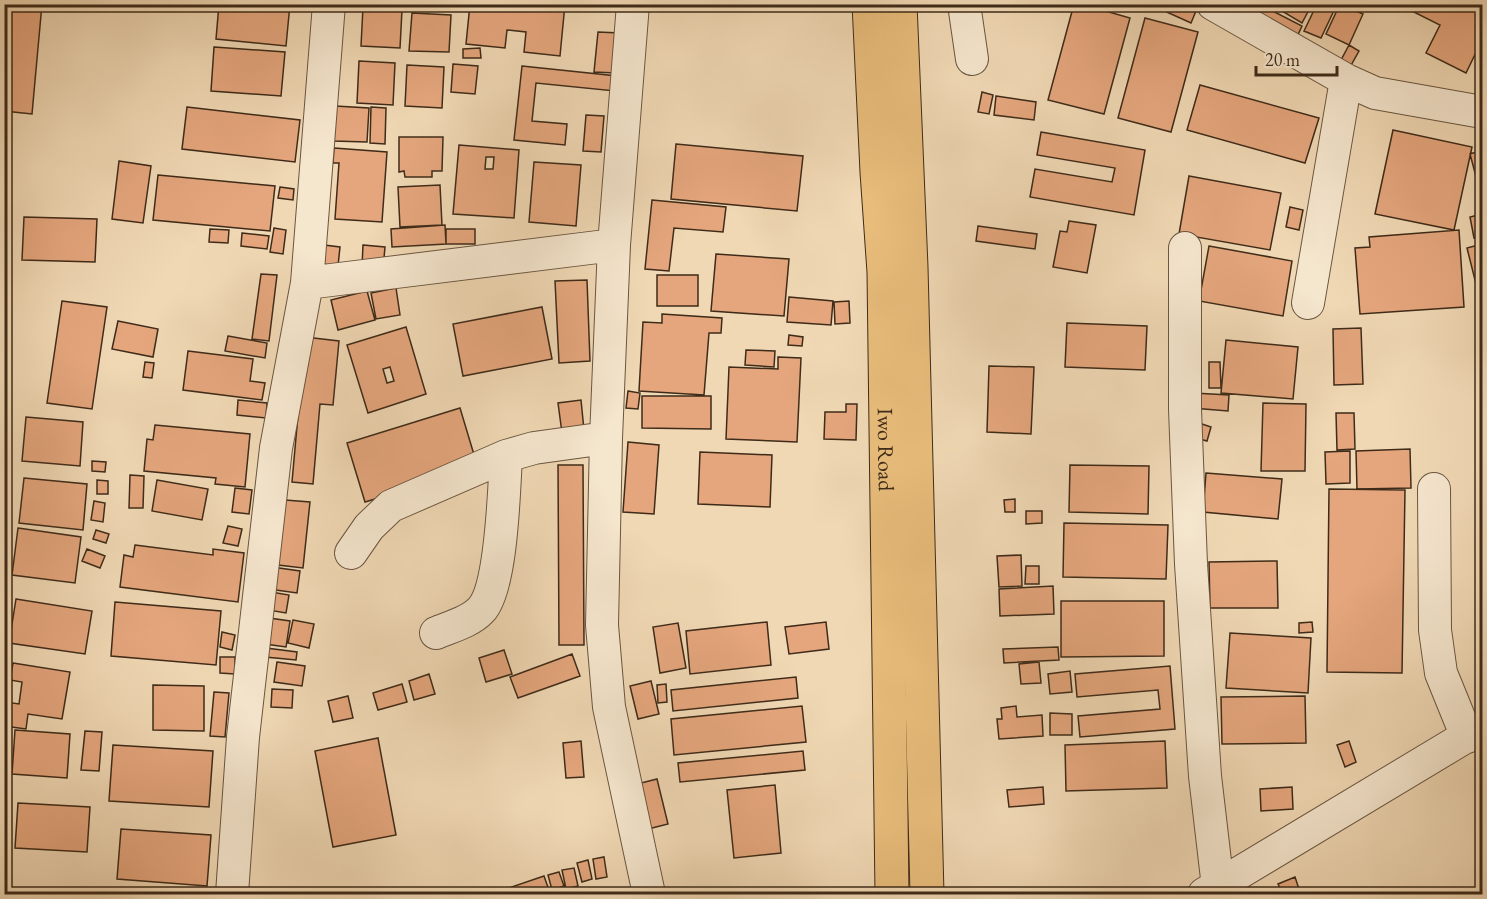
<svg xmlns="http://www.w3.org/2000/svg" width="1487" height="899" font-family="'EB Garamond',serif">
  <style>
    .building { fill: #e5a67d; stroke: #3e2b19; stroke-width: 1.5; fill-rule: evenodd }
    .lines { fill: none; stroke-linecap: round; stroke-linejoin: round }
    .minor-casing { stroke: #6a5640; stroke-width: 34 }
    .major-casing { stroke: #3e2b19; stroke-width: 35 }
    .minor { stroke: #f5e6ce; stroke-width: 32 }
    .major { stroke: #e8bc7a; stroke-width: 33 }
    .labels { text-anchor: middle; dominant-baseline: central; stroke-width: 4.5; stroke-linejoin: round; paint-order: stroke }
    .street-label { font-size: 22px; fill: #3e2b19; stroke: #f5e6ce }
  </style>
  <rect width="100%" height="100%" fill="#f0d8b4"/>
  <filter id="stains"><feTurbulence type="fractalNoise" baseFrequency=".00333" numOctaves="4"/><feColorMatrix values="0 0 0 0 .2 0 0 0 0 .09 0 0 0 0 .02 0 0 0 .5 -.17"/></filter>
  <radialGradient id="worn" r=".72"><stop offset=".6" stop-color="#630" stop-opacity="0"/><stop offset="1" stop-color="#630" stop-opacity=".3"/></radialGradient>
  <path class="building" d="M7,4H42L32,114L4,111V37Z
    M219,4H290L286,46L216,39Z
    M470,4H565L560,56L524,52L526,32L507,30L505,48L466,44Z
    M1074,4H1081L1130,18L1104,114L1048,100Z
    M1149,4H1195L1198,6L1191,23Z
    M1270,4H1312L1302,23Z
    M1317,4H1337L1321,38L1304,31Z
    M1340,4L1363,14L1349,45L1326,34Z
    M1398,4H1482V40L1466,73L1426,53L1440,25Z
    M1263,6L1302,26L1295,41L1256,21Z
    M363,7L402,10L400,48L361,46Z
    M412,13L451,15L449,52L409,51Z
    M1145,18L1198,32L1171,132L1118,118Z
    M598,32L620,33L616,73L594,72Z
    M1349,45L1359,51L1350,67L1340,62Z
    M214,47L285,52L281,96L211,91Z
    M480,48L481,58H463V49Z
    M359,61L395,63L393,105L357,103Z
    M453,64L478,66L475,94L451,92Z
    M407,65L444,67L442,108L405,106Z
    M522,66L617,76L615,91L536,83L532,121L567,124L565,145L514,140Z
    M1200,85L1319,118L1305,163L1187,130Z
    M982,92L993,95L989,114L978,112Z
    M996,96L1036,102L1034,120L994,115Z
    M335,106L369,108L367,142L333,141Z
    M187,107L300,120L295,162L182,149Z
    M371,107L386,108L385,144L370,143Z
    M586,115L604,116L601,152L583,151Z
    M1393,130L1472,147L1454,230L1375,214Z
    M1041,132L1145,150L1134,215L1030,197L1035,169L1112,182L1115,168L1037,155Z
    M399,137H443L442,171H432V177H405L404,171L399,172Z
    M676,144L803,156L797,211L671,199Z
    M459,145L519,150L514,218L453,214ZM486,157H494L493,169H485Z
    M334,148L387,152L382,222L335,219L339,163H333Z
    M1482,150V199L1470,154Z
    M119,161L151,166L143,223L112,219Z
    M534,162L581,165L576,226L529,222Z
    M158,175L275,186L270,231L153,220Z
    M1189,176L1281,193L1270,250L1179,234Z
    M440,185L442,225L400,227L398,187Z
    M280,187L294,189L293,200L278,198Z
    M652,200L726,207L723,232L674,228L669,271L645,269Z
    M1290,207L1303,210L1299,230L1286,227Z
    M1482,214V236L1474,238L1470,217Z
    M24,217L97,219L95,262L22,260Z
    M1069,221L1096,225L1087,273L1053,267L1060,231L1067,232Z
    M445,225L446,244L392,247L391,229Z
    M978,226L1037,234L1035,249L976,241Z
    M274,228L286,230L283,254L270,252Z
    M210,229L229,230L228,243L209,242Z
    M446,229H475V244H446Z
    M1459,230L1464,307L1360,314L1355,248L1370,247L1369,237Z
    M242,233L269,236L267,249L241,246Z
    M1482,244V296H1479L1467,248Z
    M324,245L340,247L338,266L322,264Z
    M363,245L385,247L383,269L362,267Z
    M1209,246L1292,261L1283,316L1199,301Z
    M716,254L789,259L784,316L711,311Z
    M261,274L277,275L269,341L252,339Z
    M657,275H698V306H657Z
    M587,280L590,361L559,363L555,281Z
    M396,288L400,315L376,319L371,293Z
    M367,291L375,320L338,330L331,300Z
    M789,297L833,301L831,325L787,322Z
    M62,301L107,307L92,409L47,403Z
    M849,301L850,323L835,324L834,302Z
    M542,307L552,359L463,376L453,324Z
    M662,314L722,318L721,333H709L704,395L639,391L643,322L662,323Z
    M118,321L158,329L153,357L112,349Z
    M1067,323L1147,326L1145,370L1065,367Z
    M406,327L426,394L368,413L347,345ZM390,367L394,381L387,383L383,369Z
    M1361,328L1363,384L1334,385L1333,329Z
    M789,335L803,337L802,346L788,345Z
    M228,336L267,343L265,358L225,351Z
    M305,337L339,341L333,405L320,404L313,484L292,482Z
    M1226,340L1298,347L1293,399L1221,393Z
    M746,350L775,351L774,367L745,365Z
    M188,351L253,359L250,381L265,383L262,400L183,390Z
    M778,357L801,358L797,442L726,439L729,367L778,369Z
    M145,362L154,363L152,378L143,377Z
    M1209,362H1220L1221,388H1209Z
    M989,366L1034,367L1031,434L987,432Z
    M628,391L640,393L638,409L626,408Z
    M1193,393L1229,395L1228,411L1192,408Z
    M642,396H711V429L642,428Z
    M238,400L267,403L266,418L237,415Z
    M581,400L584,430L562,433L558,403Z
    M1263,403L1306,404L1305,471H1261Z
    M846,404H857L856,440L824,439L825,412H846Z
    M460,408L478,468L365,502L347,443Z
    M1336,413H1354L1355,449L1337,450Z
    M26,417L83,422L80,466L22,461Z
    M1193,421L1211,427L1207,441L1189,436Z
    M155,425L250,434L245,487L215,484L216,478L144,471L147,439L153,440Z
    M628,442L659,445L654,514L623,512Z
    M1410,449L1411,488L1357,489L1356,451Z
    M1350,451V483L1326,484L1325,452Z
    M700,452L772,455L770,507L698,504Z
    M92,461L106,462L105,472L92,471Z
    M558,465H583L584,645H559Z
    M1070,465L1149,466L1148,514L1069,512Z
    M1206,473L1282,479L1278,519L1203,512Z
    M130,475L144,476L143,508H129Z
    M24,478L87,484L83,530L19,523Z
    M97,480L108,481V494H97Z
    M157,480L208,489L202,520L152,511Z
    M235,488L252,490L249,514L232,512Z
    M1329,489L1405,490L1402,673L1327,672Z
    M1015,499V512H1005L1004,500Z
    M285,500L310,502L303,568L278,565Z
    M94,501L105,503L103,522L91,520Z
    M1026,511H1042V523L1026,524Z
    M1064,523L1168,525L1166,579L1063,577Z
    M228,526L242,529L238,546L223,543Z
    M18,528L81,537L75,583L12,575Z
    M96,530L109,534L106,543L93,539Z
    M135,545L213,555V549L244,553L238,602L120,587L124,555L133,557Z
    M87,549L105,556L100,568L82,561Z
    M1021,555L1022,586L999,587L997,556Z
    M1277,561L1278,608H1210L1209,562Z
    M1026,566H1039V584H1025Z
    M272,567L300,571L297,593L269,589Z
    M1053,586L1054,614L1000,616L999,589Z
    M271,592L289,595L286,613L268,610Z
    M16,599L92,611L85,654L9,643Z
    M1061,601H1164V656L1061,657Z
    M115,602L221,611L216,665L111,656Z
    M269,618L290,621L286,647L265,644Z
    M293,620L314,624L309,648L288,643Z
    M767,622L771,665L690,674L686,631Z
    M826,622L829,649L789,654L785,627Z
    M1312,622L1313,632L1299,633V623Z
    M678,623L686,668L660,673L653,627Z
    M222,632L235,635L232,650L220,647Z
    M1230,633L1311,638L1308,693L1226,688Z
    M1058,647L1059,660L1004,663L1003,649Z
    M266,648L297,652L296,660L265,657Z
    M504,650L512,674L486,682L479,658Z
    M572,654L580,676L518,698L510,677Z
    M220,657H235V674L220,673Z
    M277,662L305,666L302,686L274,682Z
    M1039,662L1041,683L1021,684L1019,664Z
    M13,663L70,672L62,719L28,714L26,729L4,726L6,702L19,704L22,682L10,680Z
    M1170,666L1175,729L1080,737L1078,716L1160,709L1158,690L1077,697L1075,674Z
    M1070,671L1072,692L1050,694L1048,674Z
    M429,674L435,694L414,700L409,681Z
    M796,677L798,698L673,711L671,690Z
    M651,681L659,714L638,719L630,686Z
    M402,684L407,702L378,710L373,693Z
    M666,684L667,702L658,703L657,685Z
    M153,685L204,686V731L153,730Z
    M272,689L293,690L292,708L271,707Z
    M214,692L229,693L225,737L210,736Z
    M348,696L353,718L333,722L328,701Z
    M1305,696L1306,743L1222,744L1221,697Z
    M802,706L806,742L674,755L671,719Z
    M1016,706L1017,717L1042,715L1043,736L999,739L997,719H1002L1001,708Z
    M1050,713L1072,714V735H1050Z
    M15,730L70,734L67,778L12,774Z
    M85,731L102,732L99,771L81,770Z
    M378,738L396,835L333,847L315,751Z
    M581,741L584,777L566,778L563,743Z
    M1165,741L1167,788L1066,791L1065,745Z
    M1349,741L1356,762L1345,767L1337,745Z
    M113,745L213,751L209,807L109,801Z
    M803,751L805,770L680,782L678,763Z
    M657,779L668,824L648,829L637,784Z
    M775,785L781,853L734,858L727,790Z
    M1043,787L1044,804L1009,807L1007,790Z
    M1292,787L1293,809L1261,811L1260,789Z
    M18,803L90,807L87,852L15,848Z
    M121,829L211,835L207,886L117,879Z
    M604,857L607,877L596,879L593,859Z
    M588,860L592,879L582,882L577,863Z
    M574,868L578,886L566,889L562,870Z
    M559,872L564,886L552,890L548,875Z
    M544,876L550,893L546,894H491Z
    M1295,877L1299,889L1287,894H1283L1278,884Z
    M8,889L82,893V894H7Z"/>
  <g class="lines">
    <defs>
      <path id="minor" d="M633,4L614,245L606,438L602,625L609,707L649,894
        M964,4L972,59
        M1213,4L1346,80L1375,93L1482,112
        M1185,248V409L1191,564L1205,776L1218,887
        M307,283L614,245
        M1308,303L1346,80
        M1434,489L1435,630L1441,673L1467,737
        M351,553L369,527L391,506L506,456L534,448L606,438
        M436,633C450,627 470,622 481,610C502,588 504,489 506,456
        M232,894L243,737L276,448L307,283L329,4
        M1204,894L1482,727"/>
      <g id="major">
        <path id="s1" d="M869,4L877,172L884,272L892,894"/>
        <path d="M900,4L911,267L927,894"/>
      </g>
    </defs>
    <use href="#minor" class="minor-casing"/>
    <use href="#major" class="major-casing"/>
    <use href="#minor" class="minor"/>
    <use href="#major" class="major"/>
  </g>
  <g class="labels">
    <g class="street-label">
      <text stroke="none"><textPath href="#s1" startOffset="446">Iwo Road</textPath></text>
    </g>
  </g>
  <rect width="1487" height="899" fill="none" stroke="#f0d8b4" stroke-width="24"/>
  <rect x="6" y="6" width="1475" height="887" fill="none" stroke="#3e2b19" stroke-width="3"/>
  <rect x="12" y="12" width="1463" height="875" fill="none" stroke="#3e2b19" stroke-width="1.5"/>
  <path d="M1256 66v9h81v-9" fill="none" stroke="#3e2b19" stroke-width="3"/>
  <text x="1265" y="66" font-size="18" fill="#3e2b19" stroke="#f5e6ce" stroke-width="4.5" paint-order="stroke">20 m</text>
  <rect width="100%" height="100%" filter="url(#stains)"/>
  <rect width="100%" height="100%" fill="url(#worn)"/>
</svg>
